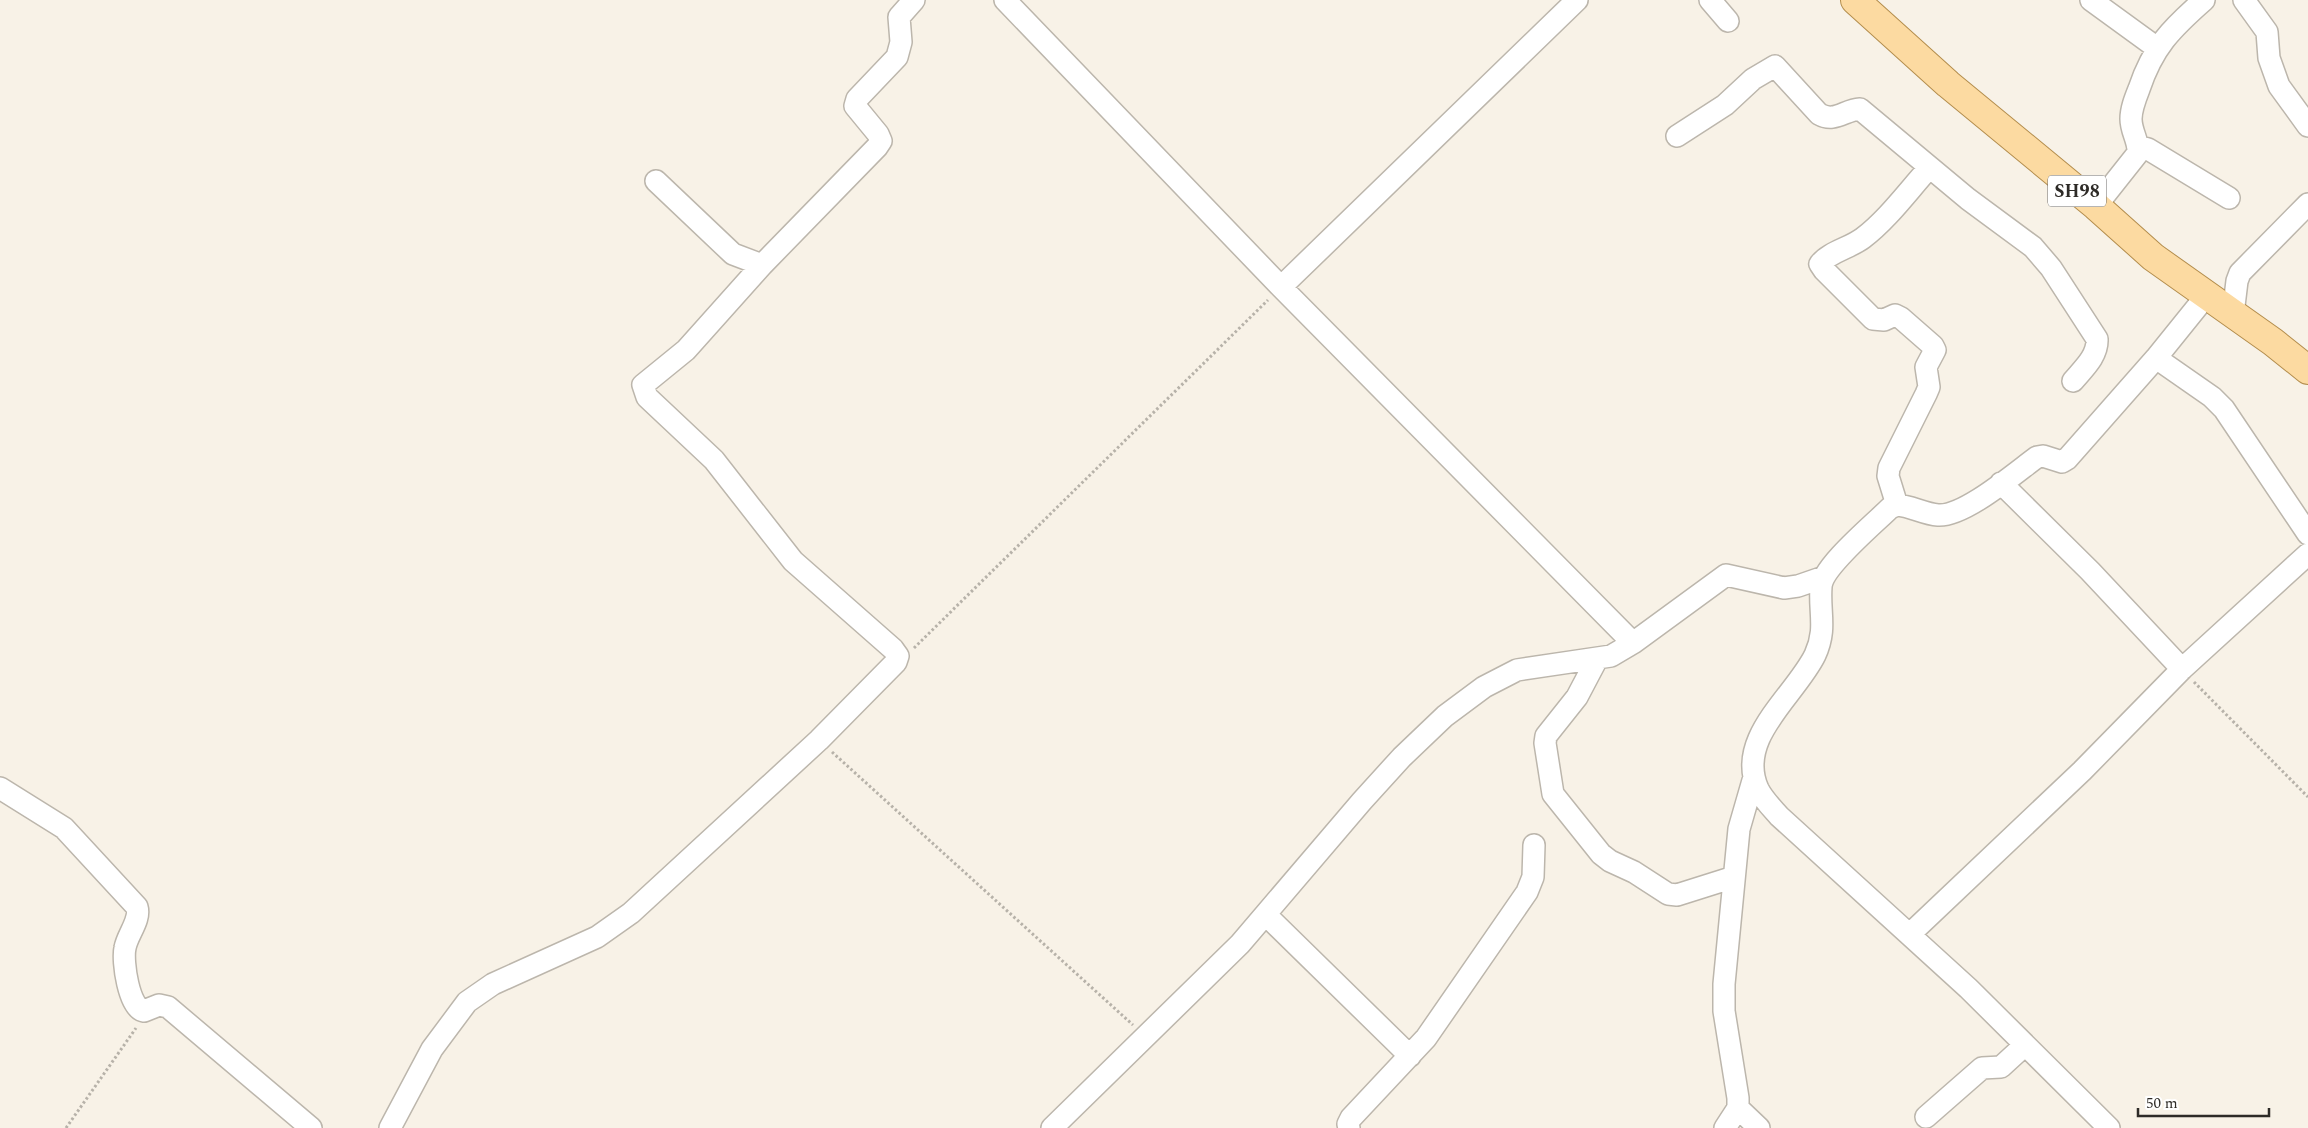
<svg xmlns="http://www.w3.org/2000/svg" width="2308" height="1128" font-family="Spectral,serif">
  <style>
    .lines { fill: none; stroke-linecap: round; stroke-linejoin: round }
    .minor-casing { stroke: #bcb6ac; stroke-width: 24 }
    .major-casing { stroke: #b38d4d; stroke-width: 30 }
    .path { stroke: #b7b2a9; stroke-width: 3; stroke-dasharray: 2.5 2.5; stroke-linecap: butt }
    .minor { stroke: #fff; stroke-width: 21 }
    .major { stroke: #fcdaa1; stroke-width: 28 }
    .labels { text-anchor: middle; dominant-baseline: central; stroke-width: 5; stroke-linejoin: round; paint-order: stroke }
    .shield { fill: #fff; stroke: #6d6b68; stroke-width: 1 }
    .shield-label { font-size: 18px; font-weight: bold; fill: #2e2b27 }
  </style>
  <rect width="100%" height="100%" fill="#f8f2e7"/>
  <g class="lines">
    <defs>
      <path id="minor" d="M1005,0L1281,287L1633,643
        M1710,0L1728,21
        M2091,0L2157,48
        M2244,0L2267,32L2269,58L2279,86L2308,126
        M1677,136L1725,105L1753,79L1775,66L1819,114C1835,123 1844,110 1860,109L1968,199L2033,247L2051,268L2097,339C2098,356 2083,369 2073,381
        M2138,146L2148,149L2229,198
        M656,181L733,254L762,265
        M2096,206L2138,153C2139,141 2131,132 2131,119C2131,109 2135,99 2139,89C2153,47 2171,29 2204,0
        M1281,287L1577,0
        M2233,314L2237,281L2240,273L2308,204
        M2156,358L2212,397L2224,409L2308,534
        M2001,483L2090,571L2182,669
        M1897,505L1888,476L1889,468L1926,394L1929,387L1926,367L1935,350L1933,346L1901,318L1895,315L1884,320L1873,319L1824,270L1820,264C1829,252 1850,248 1863,238C1888,219 1908,191 1929,168
        M1597,659L1577,697L1546,736L1545,743L1553,794L1601,854L1610,861L1634,872L1668,894L1677,895L1734,877
        M0,788L64,828L137,907C141,920 127,935 125,948C122,961 129,1009 144,1011L159,1005L168,1007L311,1128
        M1266,915L1410,1056
        M1910,934L2082,771L2182,669L2308,554
        M1738,1108L1759,1128
        M1926,1117L1982,1068L2001,1067L2025,1045
        M390,1128L432,1049L467,1002L493,984L597,937L631,913L819,740L896,662L898,656L893,649L793,561L714,460L647,397L643,385L686,350L762,265L877,147L881,141L878,134L855,106L857,99L897,57L901,42L899,17L914,0
        M1052,1128L1240,944L1362,801L1402,757L1445,716L1484,687L1517,670L1611,656L1633,643L1726,575L1784,588L1798,586L1824,577
        M1349,1128L1348,1124L1351,1118L1426,1038L1527,892L1533,877L1534,845
        M1725,1128L1738,1108V1098L1724,1011V984L1739,829L1754,777
        M2109,1128L1968,988L1779,816C1771,807 1763,799 1758,789C1735,738 1795,696 1815,655C1827,629 1819,613 1821,587C1822,567 1874,524 1890,508L1897,505C1911,506 1924,514 1938,515C1964,517 2015,473 2037,457L2043,456L2062,462L2067,459L2156,358L2206,296"/>
      <path id="major" d="M1855,0L1948,84L2096,206L2153,257L2273,342L2308,370"/>
    </defs>
    <use href="#minor" class="minor-casing"/>
    <use href="#major" class="major-casing"/>
    <path class="path" d="M914,648L1268,300
      M2194,682L2308,797
      M832,752L1133,1025
      M66,1128L136,1028"/>
    <use href="#minor" class="minor"/>
    <use href="#major" class="major"/>
  </g>
  <g class="labels">
    <rect class="shield" x="2048" y="175.5" width="58" height="31" rx="4"/>
    <g class="shield-label">
      <text x="2077" y="191">SH98</text>
    </g>
  </g>
  <path d="M2138 1108v8h131v-8" fill="none" stroke="#2e2b27" stroke-width="2.5"/>
  <text x="2146" y="1108" font-size="15" fill="#2e2b27" stroke="#ffffff" stroke-width="4" paint-order="stroke">50 m</text>
</svg>
